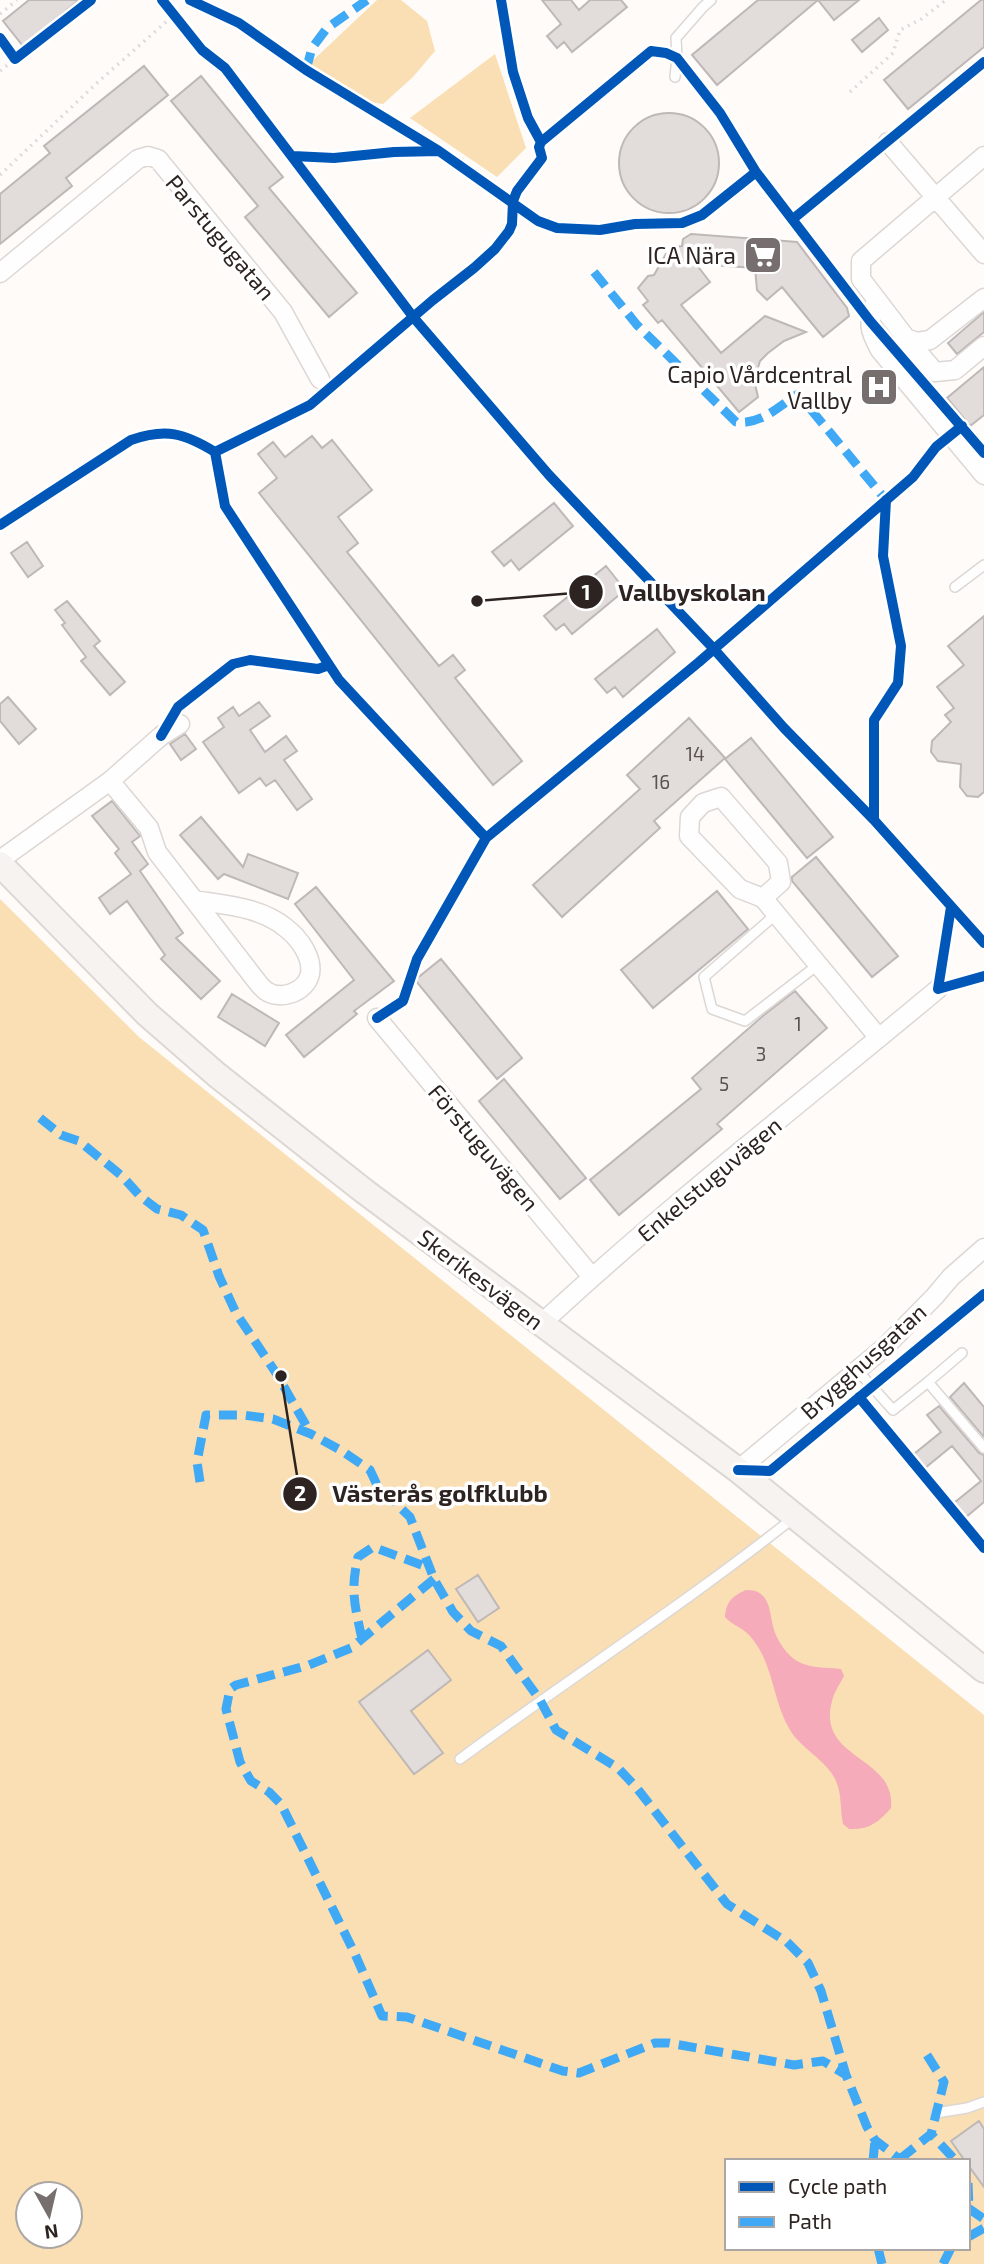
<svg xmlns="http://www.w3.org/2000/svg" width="984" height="2264" font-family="'Exo 2',sans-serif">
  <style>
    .green { fill: #f9dfb3; fill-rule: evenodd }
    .water { fill: #f5abb9 }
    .building { fill: #e2dcdb; stroke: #beb8b7; stroke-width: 2 }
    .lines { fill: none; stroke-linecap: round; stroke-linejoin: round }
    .lane-casing { stroke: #ddd7d4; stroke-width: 12 }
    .street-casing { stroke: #ddd7d4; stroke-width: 21 }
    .secondary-casing { stroke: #ddd7d4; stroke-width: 28 }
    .path { stroke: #dedcdb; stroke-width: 3.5; stroke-dasharray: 2 5; stroke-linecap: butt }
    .lane { stroke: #fffefe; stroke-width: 9 }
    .street { stroke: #fffefe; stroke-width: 18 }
    .secondary { stroke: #f7f3f0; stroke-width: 24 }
    .quiet { stroke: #3fa9f5; stroke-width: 9; stroke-dasharray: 18 9; stroke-linecap: butt }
    .cycleway-casing { stroke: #fff; stroke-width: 15 }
    .cycleway { stroke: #0057b8; stroke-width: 10 }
    .labels { text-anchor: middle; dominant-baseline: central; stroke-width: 7; stroke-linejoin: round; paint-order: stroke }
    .number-label { font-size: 19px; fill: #5a5250 }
    .street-label { font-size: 23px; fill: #2d2421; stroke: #fff }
    .poi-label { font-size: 23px; fill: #2d2421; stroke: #fff; text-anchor: end }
    .leader { fill: none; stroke: #2d2421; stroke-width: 2.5 }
    .callout-dot { fill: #2d2421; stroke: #fff; stroke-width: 2.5 }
    .mark-label { font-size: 21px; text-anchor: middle; font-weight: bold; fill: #fff }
    .callout-label { font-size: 24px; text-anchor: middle; font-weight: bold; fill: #2d2421; stroke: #fff; stroke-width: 7; stroke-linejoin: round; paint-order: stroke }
  </style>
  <rect width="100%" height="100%" fill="#fefbf9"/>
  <path class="green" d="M377,0H401L427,21L435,51L413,77L383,104L369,102L308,65Z
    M495,54L526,148L497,177L410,118Z
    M0,899L139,1037L984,1715V2264H0ZM727,2161H968V2248H727ZM28,2194H70V2236H28Z"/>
  <path class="water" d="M746,1590C771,1589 769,1613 774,1630C778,1642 787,1655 797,1661C810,1669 827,1667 841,1669L844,1676C840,1684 834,1692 832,1701C816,1760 896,1755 891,1808C879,1822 869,1830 849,1829L843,1824C840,1809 842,1795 836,1781C827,1760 801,1749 790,1730C772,1700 774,1663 750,1636C743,1628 732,1625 725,1617C726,1602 732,1596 746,1590Z"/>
  <path class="building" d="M29,0H79L23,46L3,21Z
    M542,0H571L579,10L590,0H621L627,7L572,52L564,42L557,48L547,36L561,24Z
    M758,0H818L717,85L692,55Z
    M818,0H859L834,20Z
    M981,0H984V47L908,109L884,80Z
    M879,18L888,30L862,52L852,40Z
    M144,66L168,95L66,178L72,186L0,244V194L50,153L44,146Z
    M201,76L283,177L269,188L357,293L329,317L245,217L258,206L171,101Z
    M619 163a50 50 0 1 1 100 0a50 50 0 1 1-100 0Z
    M691,234L797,242L847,308L849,316L823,337L782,287L767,300L757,290L755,268L696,264L710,282L681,305L721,353L765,316L806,332L784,341L768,353L760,361L757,371L755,384L758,397L739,412L662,320L658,323L643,305L648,301L638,288L648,276L654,275L667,252L674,247L682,246L683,239Z
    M984,312V332L957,354L948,343Z
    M984,367V415L970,426L947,398Z
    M312,436L322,448L332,440L372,490L338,517L358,543L347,552L439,666L453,655L465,670L455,678L522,761L493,785L259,493L277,478L258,454L273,442L285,457Z
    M554,503L573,526L519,570L511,560L504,566L492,552Z
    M27,542L43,566L28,577L11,553Z
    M606,566L625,590L572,634L564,624L556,630L544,616Z
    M67,601L100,641L94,646L125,682L110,695L81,661L86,657L62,625L65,623L55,610Z
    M984,616V792L978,797L967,796L960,787L961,764L938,761L931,752L932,741L951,722L945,715L954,708L937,687L964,665L948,646Z
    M657,629L675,652L623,697L615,687L607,693L595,679Z
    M8,697L36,729L19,744L0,721V704Z
    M259,702L270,716L250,730L265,752L286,736L297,751L284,760L312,799L297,810L275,780L266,786L260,778L239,793L203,742L224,727L218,718L233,707L239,716Z
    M689,718L725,758L654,821L660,828L562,917L533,885L640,789L627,775Z
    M185,734L196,749L181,760L170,744Z
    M751,738L833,837L807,858L725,759Z
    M112,801L140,836L132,842L148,864L140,871L183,933L176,938L220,981L201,999L161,959L165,955L127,901L110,914L99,898L131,874L115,853L119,849L92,816Z
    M201,817L243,867L248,854L298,873L288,899L224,874L218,879L180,835Z
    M816,857L898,956L872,977L792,881V877Z
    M316,887L394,981L354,1011L357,1014L304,1057L286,1035L354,980L295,904Z
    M717,891L748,929L653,1008L621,970Z
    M441,959L522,1058L497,1079L415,980Z
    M795,991L827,1028L717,1124L722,1129L619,1215L590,1180L701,1089L692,1078L764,1015Z
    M232,994L279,1023L265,1046L218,1017Z
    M504,1079L586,1178L560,1199L479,1101Z
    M964,1383L984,1407V1437L950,1397Z
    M939,1406L979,1453L984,1455V1502L966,1517L954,1503L981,1481L952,1446L925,1468L914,1454L941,1432L927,1415Z
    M478,1575L499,1608L478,1622L456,1589Z
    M428,1650L451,1680L411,1711L443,1753L414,1774L359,1702Z
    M979,2121L984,2129V2187L968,2165V2161H965L951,2141Z"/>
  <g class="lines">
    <defs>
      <path id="lane" d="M675,77L677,58L676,38L703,7L711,0
        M955,587L984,565
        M775,915L704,977L712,1009L745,1021L819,964
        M857,1370L893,1410L928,1382L984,1448
        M928,1382L962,1353
        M460,1759C570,1678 685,1604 792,1519
        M936,2113L967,2108L984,2102"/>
      <path id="street" d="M888,142L984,254
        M984,156L861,261V279L906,338L935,372L955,370L984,346
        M0,273L138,159L148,156L158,159L283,312L320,379
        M876,299C869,324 867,327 880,350L984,475
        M906,338L917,342L930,340L984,298
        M110,781L161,736L180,724
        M0,860L110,781L149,828L157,852L255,979C258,983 262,988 266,991C281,1001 306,992 310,974C313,957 299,938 286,928C261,907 225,905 194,900
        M763,898L781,882L778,863L721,797L703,803L690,817L689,836L740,889L763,898L879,1038
        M377,1018L592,1277
        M541,1324C668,1206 805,1100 938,989
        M738,1470L885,1347L935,1296L951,1277L984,1248"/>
      <path id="secondary" d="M0,864L147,1014L217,1075L364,1191L738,1470L984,1670"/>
    </defs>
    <use href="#lane" class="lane-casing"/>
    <use href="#street" class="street-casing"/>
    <use href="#secondary" class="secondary-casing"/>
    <path class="path" d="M0,14L17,0
      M0,71L15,59
      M850,92L893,53L900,30L921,19L946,0
      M0,175L98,82L175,14"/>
    <use href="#lane" class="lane"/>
    <use href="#street" class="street"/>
    <use href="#secondary" class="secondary"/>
    <path class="quiet" d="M306,70L312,48L327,28L367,0
      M594,272L637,325L736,422C761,425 778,407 798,394L886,500L885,507
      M40,1118L61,1135L79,1141L122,1176L140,1196L157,1209L181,1215L203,1230L219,1276L236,1313L276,1373L311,1434
      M200,1482L197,1462L206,1415H243L273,1419L311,1434L342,1451L370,1470L377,1485L410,1517L434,1579L453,1612L471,1631L501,1646L540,1700L556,1730L618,1768L636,1787L727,1904L787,1942L808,1963L821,1991L846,2075L867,2127L875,2140L902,2161
      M434,1579L351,1648L309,1665L236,1685L230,1689L226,1709L240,1762L251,1781L269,1792L281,1804L355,1954L382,2016L407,2017L563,2071L579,2073L655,2043H669L794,2065L823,2061L846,2075
      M362,1639C355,1606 350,1591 358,1557L373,1547L430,1568
      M927,2055L944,2082L931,2134
      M900,2159L931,2134L956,2161
      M873,2161L875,2140
      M968,2183L969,2208
      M968,2208L984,2219
      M968,2237L984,2228
      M878,2248L882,2264
      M943,2264L951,2248"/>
    <defs>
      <path id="cycleway" d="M162,0L202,50L225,68L414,318L549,475L713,648L784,728L874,820L984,943
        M190,0L239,23L306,70L439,151L538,221L557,228L600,230L635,224L682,223L702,215L756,172
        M0,38L15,59L91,0
        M541,142L651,51L666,53L677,58L720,113L756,172L870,321L984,453
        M293,156L334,158L394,152L439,151
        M793,219L984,62
        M215,452L310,405L433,300L474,268L495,249L509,231L512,224L513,201L517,191L542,158L539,147L541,142L528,118L513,72L501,0
        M0,525L131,440C166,428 184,433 215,452L225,506L339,680L486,838
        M161,736L178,707L233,664L250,660L318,669L329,665
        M874,820V720L898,683L901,646L883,556L886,500
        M951,907L938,989L984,976
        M377,1018L403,1001L417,959L486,838L699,662L913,477L936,447L962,426
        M859,1397L984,1548
        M738,1470L770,1471L984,1294"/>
    </defs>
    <use href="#cycleway" class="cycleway-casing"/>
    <use href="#cycleway" class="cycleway"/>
  </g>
  <defs>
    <symbol id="supermarket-square" viewBox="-11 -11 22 22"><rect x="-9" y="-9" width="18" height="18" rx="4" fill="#766f6d" stroke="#fff"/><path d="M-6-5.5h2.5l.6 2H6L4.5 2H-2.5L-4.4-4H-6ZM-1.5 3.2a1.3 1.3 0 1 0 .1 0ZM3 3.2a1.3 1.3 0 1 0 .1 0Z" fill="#fff"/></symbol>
    <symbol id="hospital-square" viewBox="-11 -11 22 22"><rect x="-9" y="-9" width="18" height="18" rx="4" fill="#766f6d" stroke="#fff"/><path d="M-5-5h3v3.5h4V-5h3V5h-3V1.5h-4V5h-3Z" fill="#fff"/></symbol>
  </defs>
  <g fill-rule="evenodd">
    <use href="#supermarket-square" x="741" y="233" width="44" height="44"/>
    <use href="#hospital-square" x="857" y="365" width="44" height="44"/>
  </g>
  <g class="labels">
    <g class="number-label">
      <text x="695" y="753">14</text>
      <text x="661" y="781">16</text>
      <text x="798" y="1023">1</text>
      <text x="761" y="1053">3</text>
      <text x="724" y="1083">5</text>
    </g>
    <g class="street-label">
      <text transform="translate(221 237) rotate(50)">Parstugugatan</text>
      <text transform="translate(484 1147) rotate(50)">Förstuguvägen</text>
      <text transform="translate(709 1179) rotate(-40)">Enkelstuguvägen</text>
      <text transform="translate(481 1279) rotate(37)">Skerikesvägen</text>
      <text transform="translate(863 1361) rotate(-42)">Brygghusgatan</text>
    </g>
    <g class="poi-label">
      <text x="736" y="255">ICA Nära</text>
      <text x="852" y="374">Capio Vårdcentral<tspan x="852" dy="26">Vallby</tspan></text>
    </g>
  </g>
  <path class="leader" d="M477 601L586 592M281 1376L300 1494"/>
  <g class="callout-dot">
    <circle cx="477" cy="601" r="7"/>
    <circle cx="281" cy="1376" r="7"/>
    <circle cx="586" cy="592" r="18"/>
    <circle cx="300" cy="1494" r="18"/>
  </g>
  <g class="mark-label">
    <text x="586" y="600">1</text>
    <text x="300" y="1501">2</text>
  </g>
  <g class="callout-label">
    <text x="692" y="601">Vallbyskolan</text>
    <text x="440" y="1502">Västerås golfklubb</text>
  </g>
  <rect x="725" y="2159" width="245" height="91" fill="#ffffff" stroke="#aba7a6" stroke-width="2"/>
  <rect x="739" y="2182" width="35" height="10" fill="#0057b8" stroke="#aba7a6" stroke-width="2"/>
  <text x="788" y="2194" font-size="21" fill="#2d2421">Cycle path</text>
  <rect x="739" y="2217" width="35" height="10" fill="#3fa9f5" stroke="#aba7a6" stroke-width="2"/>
  <text x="788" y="2229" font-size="21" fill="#2d2421">Path</text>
  <g transform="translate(49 2215) rotate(172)"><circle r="33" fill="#ffffff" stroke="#aba7a6" stroke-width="2"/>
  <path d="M0-5L12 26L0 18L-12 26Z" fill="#766f6d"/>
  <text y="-10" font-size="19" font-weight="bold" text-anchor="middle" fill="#2d2421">N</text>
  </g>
</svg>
